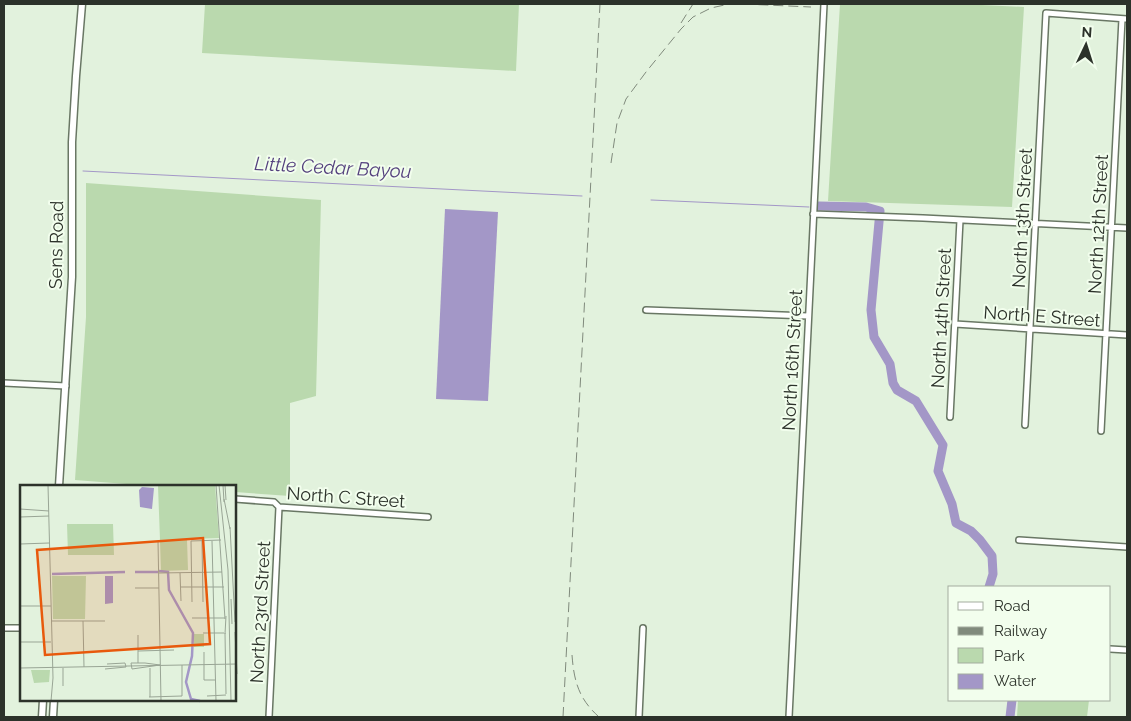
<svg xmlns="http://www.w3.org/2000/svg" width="1131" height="721" font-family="Raleway,sans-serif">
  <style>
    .green { fill: #bad9ae }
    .water { fill: #a397c7 }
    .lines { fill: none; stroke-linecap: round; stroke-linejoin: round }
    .stream { stroke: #a397c7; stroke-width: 1 }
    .river { stroke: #a397c7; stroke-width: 9 }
    .minor-casing { stroke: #697764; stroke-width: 8 }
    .major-casing { stroke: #697764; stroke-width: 9 }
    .minor { stroke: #fff; stroke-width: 5 }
    .major { stroke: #fff; stroke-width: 6 }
    .rail { stroke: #808a7c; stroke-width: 1; stroke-dasharray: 10 5; stroke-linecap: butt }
    .labels { text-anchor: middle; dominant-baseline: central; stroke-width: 4; stroke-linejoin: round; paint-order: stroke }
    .street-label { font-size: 18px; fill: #2c322a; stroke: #f2feed }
    .water-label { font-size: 19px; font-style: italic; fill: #533f7d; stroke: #f2feed }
    .inset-river { fill: none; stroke: #a397c7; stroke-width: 2.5 }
    .inset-road { fill: none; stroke: #99a595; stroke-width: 1 }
    .view { fill: #e8590c; fill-opacity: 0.15; stroke: #e8590c; stroke-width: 2.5 }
    .inset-edge { fill: none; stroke: #2c322a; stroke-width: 2.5 }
  </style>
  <rect width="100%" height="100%" fill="#e2f2dd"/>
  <path class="green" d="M205,4H519L516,71L202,53Z
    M840,4H961L1024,7L1012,207L828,201Z
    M86,183L321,200L316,396L290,403V496L235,492V486H152L75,480L86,317Z
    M1018,700H1089L1087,717H1017Z"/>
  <path class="water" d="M445,209L498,212L488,401L436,399Z"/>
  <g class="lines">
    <path class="stream" d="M83,171L582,196
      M651,200L809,207"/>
    <path class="river" d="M819,206L866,207L880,211L871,310L874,337L890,364L893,383L897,390L916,401L943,445L938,471L952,504L956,523L971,531L980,540L992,556L993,574L989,587
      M1010,717L1012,700"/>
    <defs>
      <path id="minor" d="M813,214L923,218L1127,228
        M646,310L808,316
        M955,324L1127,335
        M4,383L66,386
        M950,417L960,220
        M1025,425L1046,13L1127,19
        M1101,431L1122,19
        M235,499L274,502L279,507L428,517
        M1019,540L1127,547
        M4,628H21
        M1110,649L1127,650
        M269,717L279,507
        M639,717L643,628
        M789,717L824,4"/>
      <path id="major" d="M59,486L72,277V142L76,76L82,4
        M42,717L43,700
        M53,717L54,700"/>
    </defs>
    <use href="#minor" class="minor-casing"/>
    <use href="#major" class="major-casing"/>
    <use href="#minor" class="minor"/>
    <use href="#major" class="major"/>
    <path class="rail" d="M681,23L693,4
      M611,163L617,123L626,99L646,72L681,29L693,17L711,8L729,4H744L811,7
      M572,655C574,682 579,699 599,717
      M563,717L600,4"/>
  </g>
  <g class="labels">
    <g class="street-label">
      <text transform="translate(1022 218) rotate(-87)">North 13th Street</text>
      <text transform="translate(1098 224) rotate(-87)">North 12th Street</text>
      <text transform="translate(56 245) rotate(-89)">Sens Road</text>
      <text transform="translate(1042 316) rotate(4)">North E Street</text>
      <text transform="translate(941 318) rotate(-87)">North 14th Street</text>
      <text transform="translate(792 360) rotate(-87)">North 16th Street</text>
      <text transform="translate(346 497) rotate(4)">North C Street</text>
      <text transform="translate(260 612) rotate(-87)">North 23rd Street</text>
    </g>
    <g class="water-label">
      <text transform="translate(333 167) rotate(3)">Little Cedar Bayou</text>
    </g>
  </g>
  <g transform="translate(20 485)">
    <rect width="216" height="216" fill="#e2f2dd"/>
    <path d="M195,0L199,53L140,55L138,1ZM47,39H93L94,70H48ZM167,55L168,85L141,86L140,56ZM32,91H66L65,134H33ZM174,149H184V162H174ZM11,185H30L29,197L14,198Z" fill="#bad9ae"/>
    <path d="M122,2L134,3L132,24L120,22L119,5ZM85,91H93V118L85,119Z" fill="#a397c7"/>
    <path class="inset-river" d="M139,86L148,87L149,105L173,148L172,171L166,197L171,214L180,216M115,87H138M32,89L105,87"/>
    <path class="inset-road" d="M28,0L33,193L31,216M196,0L205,134M199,0L208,85L211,216M203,0L204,17M205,0L206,15M204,14L210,44M0,24L29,26M0,32L29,31M210,42L215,137M138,56L141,216M182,56L183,117M192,56L196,216M0,59L29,58M139,88L202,87M160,88L161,116M161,102H204M115,103H139M211,114L212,139M172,117L171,56L201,55M0,121H31M172,133H205M31,136H85M63,136L64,182M215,147L217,189M183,148H204M205,148L206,209M205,149L206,131M118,150V178M0,157H31M118,166L154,165M184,167V195H195M111,178H125L140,180L112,184ZM162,180V211M0,183L217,179M130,183V212M85,184L106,182L105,178L87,179M43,201V183M187,211L206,210M129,212L162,211"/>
    <path class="view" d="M183,53L190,159L25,170L17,65Z"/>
    <rect width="216" height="216" class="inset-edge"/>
  </g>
  <rect width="1131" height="721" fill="none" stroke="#2c322a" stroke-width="10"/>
  <rect x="948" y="586" width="162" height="115" fill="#f2feed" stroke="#a3ac9f"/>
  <rect x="958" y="602" width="25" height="8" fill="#ffffff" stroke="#a3ac9f"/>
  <text x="994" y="611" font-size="15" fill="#2c322a">Road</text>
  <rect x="958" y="627" width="25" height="8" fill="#808a7c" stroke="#a3ac9f"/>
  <text x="994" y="636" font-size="15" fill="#2c322a">Railway</text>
  <rect x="958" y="648" width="25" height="15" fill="#bad9ae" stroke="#a3ac9f"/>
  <text x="994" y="661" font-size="15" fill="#2c322a">Park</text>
  <rect x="958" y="674" width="25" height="15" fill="#a397c7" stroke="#a3ac9f"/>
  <text x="994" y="686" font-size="15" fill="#2c322a">Water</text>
  <g transform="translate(1086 45) rotate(4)" stroke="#f2feed" stroke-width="4" paint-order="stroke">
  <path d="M0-4L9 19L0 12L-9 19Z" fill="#2c322a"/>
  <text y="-8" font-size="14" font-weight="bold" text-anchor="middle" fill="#2c322a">N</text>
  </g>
</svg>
